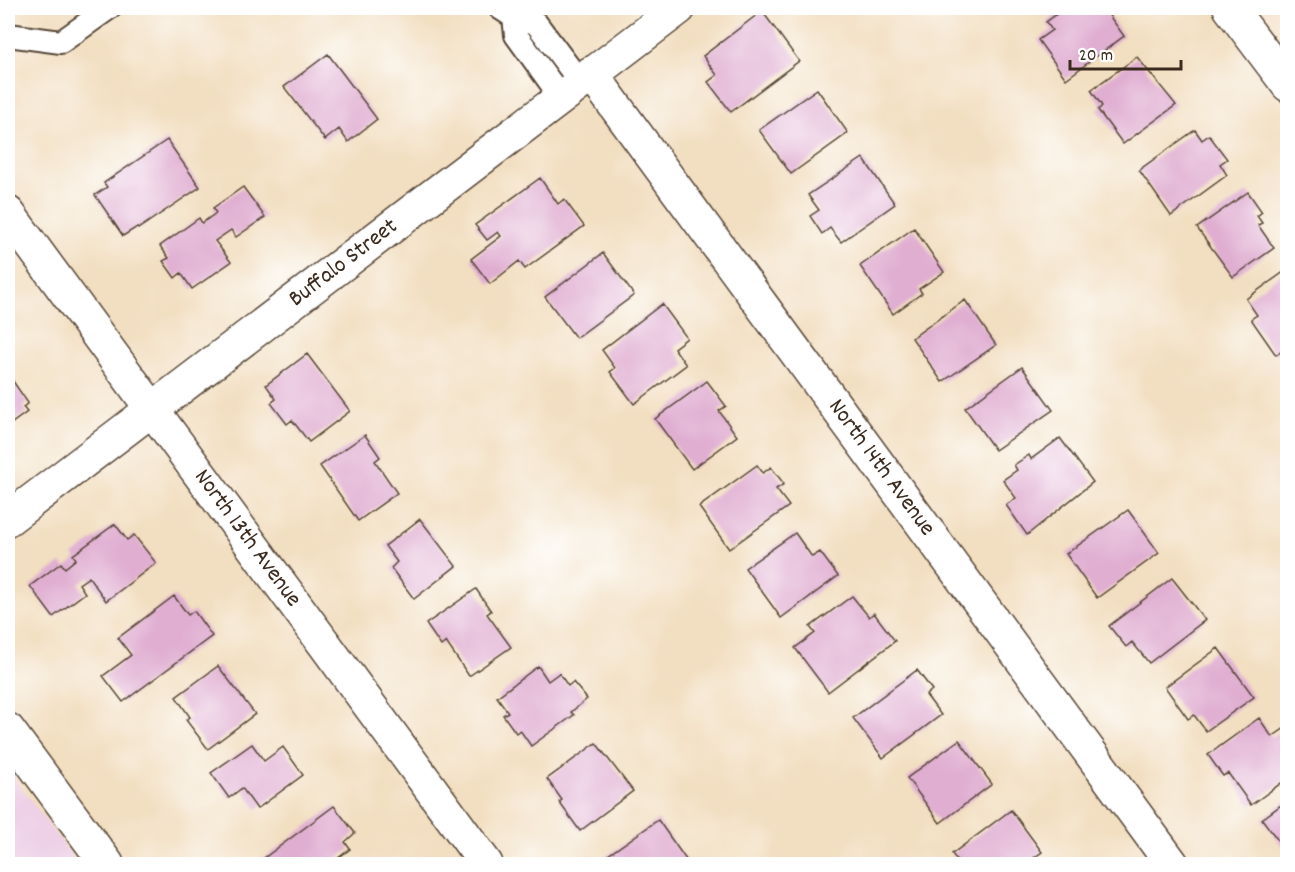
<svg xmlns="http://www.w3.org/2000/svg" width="1295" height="872" font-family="Dekko,sans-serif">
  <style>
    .built { fill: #eed0e7 }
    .building { fill: #e0aed1 }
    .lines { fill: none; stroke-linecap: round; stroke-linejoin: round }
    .lane-casing { stroke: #564536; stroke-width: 26 }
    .street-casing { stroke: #564536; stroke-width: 36 }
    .lane { stroke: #fff; stroke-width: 22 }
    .street { stroke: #fff; stroke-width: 33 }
    .labels { text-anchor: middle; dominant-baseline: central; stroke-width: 5; stroke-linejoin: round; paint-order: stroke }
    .street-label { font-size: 24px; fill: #3b2a1e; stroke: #fff }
  </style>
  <rect width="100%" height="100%" fill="#fff"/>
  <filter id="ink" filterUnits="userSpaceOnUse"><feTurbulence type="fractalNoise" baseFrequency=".0167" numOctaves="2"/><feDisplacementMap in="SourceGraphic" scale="12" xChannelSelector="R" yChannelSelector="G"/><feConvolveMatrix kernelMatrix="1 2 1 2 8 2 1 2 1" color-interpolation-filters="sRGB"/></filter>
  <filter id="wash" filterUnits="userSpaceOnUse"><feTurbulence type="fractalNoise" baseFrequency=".008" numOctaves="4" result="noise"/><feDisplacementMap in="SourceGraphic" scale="24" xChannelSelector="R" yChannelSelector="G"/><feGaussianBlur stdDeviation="1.35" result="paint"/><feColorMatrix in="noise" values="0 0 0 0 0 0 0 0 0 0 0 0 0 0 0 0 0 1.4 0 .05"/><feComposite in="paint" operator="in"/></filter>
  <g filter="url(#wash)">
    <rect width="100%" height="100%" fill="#f2dec0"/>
    <path class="built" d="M8,770L78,864H8Z"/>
    <g id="blocks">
      <path class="building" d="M1065,8H1108L1105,10L1124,36L1066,79L1038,40L1052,30L1046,22Z
        M762,11L799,61L731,112L708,82L717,75L703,56Z
        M328,54L377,119L348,142L339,129L325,140L284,87Z
        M1137,57L1176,105L1123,144L1098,110L1102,106L1091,90Z
        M817,89L848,133L791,174L759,130Z
        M1195,130L1202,140L1209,135L1227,159L1220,164L1227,175L1171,216L1139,170Z
        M167,140L200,187L138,229L137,227L123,236L95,195L107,187L104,183Z
        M863,158L895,204L841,242L830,228L822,234L810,216L819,210L808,195Z
        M540,178L558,204L564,199L584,226L525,269L519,261L490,284L471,259L501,236L498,232L487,240L475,225Z
        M243,187L265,217L236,237L231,230L215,241L231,262L192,289L181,273L175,278L163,261L169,258L160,246L199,218L202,223L216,213L213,208Z
        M1248,192L1262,212L1257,216L1262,223L1258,225L1274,248L1233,277L1197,228Z
        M914,228L944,272L919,289L922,293L893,314L860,266Z
        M603,253L634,295L576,338L545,297Z
        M1288,269V347L1276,355L1251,319L1257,315L1246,299Z
        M965,300L996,345L942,382L912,338Z
        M662,304L687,338L674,348L686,365L634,404L610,372L615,368L602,350Z
        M307,354L350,411L309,442L292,420L287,424L271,403L276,399L266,385Z
        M1022,367L1053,410L995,450L965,408Z
        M8,374L28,403L23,407L27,412L8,426Z
        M707,381L726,406L719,411L737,436L692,469L655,419Z
        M365,435L380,457L375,461L397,493L358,521L320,466Z
        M1060,438L1093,482L1027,535L1006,505L1016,498L1003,480L1017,470L1014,465L1029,455L1031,459Z
        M757,465L763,473L771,467L784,484L776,489L789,506L729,549L699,507Z
        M1128,510L1159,553L1097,598L1066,554Z
        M420,519L456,566L414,599L391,568L397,562L385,546Z
        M115,524L127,540L134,535L156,563L106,601L89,577L79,584L85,593L53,617L30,586L61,563L65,568L76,559L73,555Z
        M795,533L812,557L820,552L838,576L781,618L745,568Z
        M1172,578L1205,620L1149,663L1132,642L1126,647L1109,626Z
        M476,589L491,611L487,614L511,647L469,676L446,642L441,646L426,624Z
        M174,596L188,615L194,611L212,636L123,702L103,676L131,655L118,638Z
        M852,596L869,617L874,613L895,641L828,692L795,648L815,633L810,627Z
        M1218,648L1254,697L1206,731L1194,715L1188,719L1165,687Z
        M218,666L255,714L208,749L186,720L190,717L176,697Z
        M538,666L548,681L559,673L568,686L573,682L587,699L571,712L574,715L531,746L520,730L516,733L503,715L508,712L497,697Z
        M917,670L932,690L926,695L941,715L883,758L853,718Z
        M1259,718L1272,737L1285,728L1288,731V778L1251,805L1228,773L1223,776L1208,755Z
        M959,740L992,784L940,823L907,778Z
        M596,743L633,791L580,831L559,802L562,800L547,779Z
        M252,744L264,761L283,747L303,775L257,809L242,788L229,798L211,773Z
        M1288,800V854L1262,819Z
        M334,806L355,833L345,842L350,849L330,864H256Z
        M1011,810L1042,852L1025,864H960L952,854Z
        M658,820L689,864H609L604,858Z"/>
    </g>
  </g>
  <g filter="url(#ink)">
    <use href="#blocks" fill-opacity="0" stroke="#564536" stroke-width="1.5"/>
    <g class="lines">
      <defs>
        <path id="lane" d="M500,8L514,17L536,23L580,82
          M514,17L516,35L561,97
          M8,35L61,42L109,8"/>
        <g id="street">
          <path d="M1230,8L1288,85"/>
          <path id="s1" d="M591,73L1172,864"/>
          <path id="s2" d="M8,213L486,864"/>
          <path id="s3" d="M8,519L679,8"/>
          <path d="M8,730L107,864"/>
        </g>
      </defs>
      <use href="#lane" class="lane-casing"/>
      <use href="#street" class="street-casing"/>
      <use href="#lane" class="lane"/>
      <use href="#street" class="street"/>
    </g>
  </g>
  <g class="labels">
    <g class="street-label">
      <text stroke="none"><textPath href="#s3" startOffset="422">Buffalo Street</textPath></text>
      <text stroke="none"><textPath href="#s1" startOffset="490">North 14th Avenue</textPath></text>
      <text stroke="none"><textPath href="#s2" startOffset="404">North 13th Avenue</textPath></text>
    </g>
  </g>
  <rect width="1295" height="872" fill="none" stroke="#fff" stroke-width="30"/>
  <path d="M1070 60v9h111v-9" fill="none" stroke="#3b2a1e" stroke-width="3"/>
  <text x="1079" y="60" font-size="18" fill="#3b2a1e" stroke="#ffffff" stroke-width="4.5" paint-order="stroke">20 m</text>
</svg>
